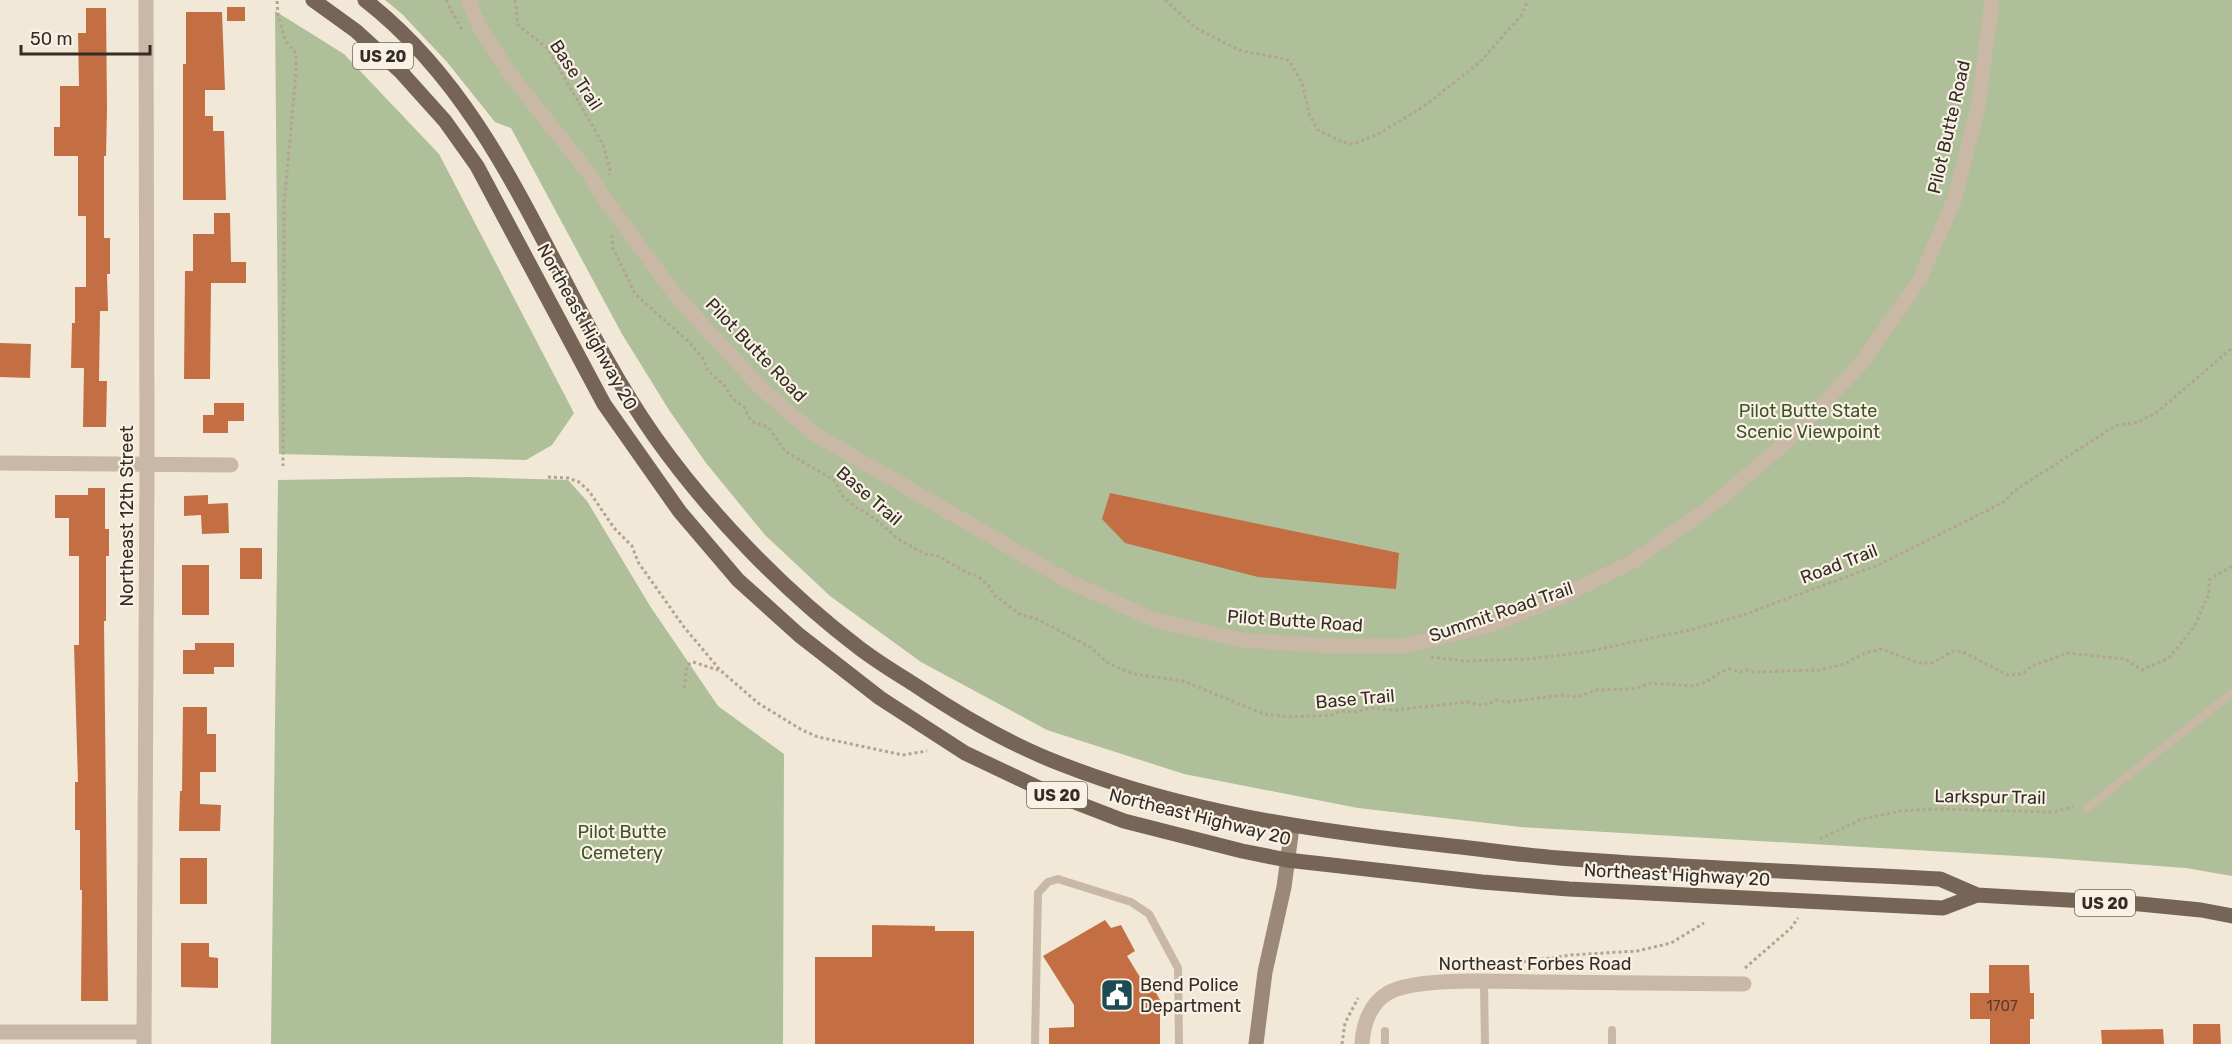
<svg xmlns="http://www.w3.org/2000/svg" width="2232" height="1044" font-family="Rubik,sans-serif">
  <style>
    .green { fill: #afbf99 }
    .building { fill: #c46f43 }
    .lines { fill: none; stroke-linecap: round; stroke-linejoin: round }
    .path { stroke: #b4a38f; stroke-width: 3; stroke-dasharray: 3 3; stroke-linecap: butt }
    .lane { stroke: #c8b8a5; stroke-width: 8 }
    .street { stroke: #c8b8a5; stroke-width: 15 }
    .secondary { stroke: #9c8876; stroke-width: 15 }
    .primary { stroke: #766457; stroke-width: 15 }
    .labels { text-anchor: middle; dominant-baseline: central; stroke-width: 4.5; stroke-linejoin: round; paint-order: stroke }
    .number-label { font-size: 15px; fill: #583d2d }
    .shield { fill: #f9f1e4; stroke: #6f675f; stroke-width: 1.5 }
    .shield-label { font-size: 16px; font-weight: bold; fill: #342c26 }
    .street-label { font-size: 18px; fill: #342c26; stroke: #f9f1e4 }
    .park-label { font-size: 18px; fill: #3f522a; stroke: #f9f1e4 }
    .poi-label { font-size: 18px; fill: #342c26; stroke: #f9f1e4; text-anchor: start }
  </style>
  <rect width="100%" height="100%" fill="#f1e8d8"/>
  <path class="green" d="M385,0H2232V876L2186,868L2049,858L1521,827L1358,808L1184,774L1047,730L921,662L830,596L765,535L706,463L669,410L622,334L511,128L495,122L447,62L402,14Z
    M275,11L344,54L439,154L574,413L552,445L526,460L279,454Z
    M468,477L568,480L587,501L650,606L718,706L784,754L783,1044H271L278,480Z"/>
  <path class="building" d="M227,7H245V21H227Z
    M86,8H106L107,109L106,156H104V238H110V274H107L108,311H100L99,381H107L106,427H83L84,368H71L72,323H75V287H86V216H78V156H54V127H60V86H79L78,33H86Z
    M186,12H222L225,90H205V116H213V131H224L226,200H183V64H186Z
    M214,213H230L231,262H246V283H211L210,379H184L185,271H193V234H214Z
    M0,343L31,344L30,378L0,377Z
    M214,403H244V421H228V433H203V415H214Z
    M88,488H105V529H109V556H106V621H104L108,1001H81L82,890H80V830H75V782H78L74,645H79V556H69V518H55V495H88Z
    M1110,493L1399,553L1396,589L1258,577L1125,543L1102,519Z
    M208,495V504L228,503L229,533L202,534L201,515L184,516V496Z
    M240,548H262V579H240Z
    M182,565H209V615H182Z
    M195,643H234V667H214V674H183V650H195Z
    M183,707H207V734H216V772H200V804L221,805L220,831H179L180,791H182Z
    M180,858H207V904H180Z
    M1105,920L1111,928L1121,925L1135,951L1127,956L1143,982L1149,980L1160,1000V1044H1049V1028L1074,1027V1005L1043,956Z
    M872,925L935,926V931H974V1044H815V957H872Z
    M181,943H209V957L218,958V988L181,987Z
    M1989,965H2029L2030,993H2034V1019H2030V1044H1990V1019H1970V993H1989Z
    M2193,1024H2220L2221,1044H2193Z
    M2163,1029L2164,1044H2102L2101,1030Z"/>
  <g class="lines">
    <path class="path" d="M446,0L462,30
      M515,0L518,25L547,48L603,144L610,169L609,175
      M1165,0L1196,28L1239,50L1288,60L1302,82L1309,114L1318,130L1343,142L1353,144L1378,134L1423,107L1480,62L1521,16L1528,0
      M277,1L278,15L285,40L296,53V72L284,206L283,466
      M612,235L613,248L635,294L690,343L704,360L708,371L723,384L733,399L744,407L751,421L768,427L786,452L834,480L843,496L856,507L877,520L898,539L925,554L936,555L970,574L978,576L989,586L994,595L1021,615L1037,619L1090,647L1108,663L1133,674L1183,681L1264,714L1289,717L1333,715L1341,711L1355,712L1371,708L1395,710L1468,702L1479,705L1488,704L1496,700L1507,702L1562,695L1576,697L1597,690L1628,689L1641,687L1650,683L1693,686L1706,682L1721,672L1729,669L1740,672L1747,670L1753,672L1820,670L1844,664L1865,653L1882,649L1919,663H1932L1953,651L1963,652L2008,675L2022,674L2032,666L2068,653L2125,659L2142,670L2169,658L2194,627L2209,594V580L2232,566
      M548,477L568,478L579,482L589,491L614,528L632,546L638,562L684,627L720,670L758,703L802,730L818,737L903,755L927,751
      M1431,657L1466,661L1529,659L1585,652L1690,630L1743,615L1878,565L2004,502L2014,491L2115,426L2138,422L2156,413L2232,348
      M684,688L687,665L693,662L718,670
      M1820,839L1862,819L1902,811L1937,809L2053,812L2073,807
      M1475,963L1521,962L1571,955L1637,951L1671,943L1704,923
      M1745,968L1791,928L1798,918
      M1342,1044L1345,1023L1358,998"/>
    <path class="lane" d="M2086,809L2232,693
      M1484,982L1485,1044
      M1385,1031V1044
      M1035,1044L1038,893L1048,882L1058,879L1131,902L1149,914L1178,968L1179,1044
      M1612,1044V1030"/>
    <path class="street" d="M468,0L480,28L507,70L590,175L604,198L677,297L760,387L813,433L1068,581L1155,620L1241,640L1332,646H1404L1484,627L1555,600L1632,562L1711,506L1783,445L1860,365L1920,279L1955,198L1978,107L1992,0
      M0,463L231,465
      M0,1032H143
      M144,1044L147,464L146,0
      M1362,1044C1363,1025 1370,1003 1388,993C1417,976 1505,982 1542,982C1609,983 1676,983 1744,984"/>
    <path class="secondary" d="M1256,1044L1265,972L1284,887L1292,827"/>
    <path class="primary" d="M313,0L356,31L401,72L445,121L477,166L604,404L680,512L738,580L799,635L880,698L965,753L1041,789L1124,821L1242,851L1287,860L1482,882L1569,889L1943,908L1977,895
      M365,0C508,111 554,294 655,437C709,513 784,591 858,647C876,661 896,673 915,685C961,716 1009,744 1061,764C1183,812 1313,831 1443,845C1481,849 1520,855 1559,858C1686,868 1813,872 1940,879L1977,895L2140,904L2201,910L2232,916"/>
  </g>
  <defs>
    <symbol id="civic-square" viewBox="-11 -11 22 22"><rect x="-9" y="-9" width="18" height="18" rx="4" fill="#1c4b54" stroke="#f9f1e4"/><path d="M-.6-6.5H3V-4.5H.6V-3L4-1V1h2V6H-6V1h2V-1L-.6-3ZM-1.2 2.5V6h2.4V2.5Z" fill="#fff"/></symbol>
  </defs>
  <g fill-rule="evenodd">
    <use href="#civic-square" x="1098" y="976" width="38" height="38"/>
  </g>
  <g class="labels">
    <g class="number-label">
      <text x="2002" y="1006">1707</text>
    </g>
    <g class="shield">
      <rect x="353" y="43" width="60" height="26" rx="4.5"/>
      <rect x="1027" y="782" width="60" height="26" rx="4.5"/>
      <rect x="2075" y="890" width="60" height="26" rx="4.5"/>
    </g>
    <g class="shield-label">
      <text x="383" y="56">US 20</text>
      <text x="1057" y="795">US 20</text>
      <text x="2105" y="903">US 20</text>
    </g>
    <g class="street-label">
      <text transform="translate(576 75) rotate(57)">Base Trail</text>
      <text transform="translate(1949 127) rotate(-77)">Pilot Butte Road</text>
      <text transform="translate(587 327) rotate(61)">Northeast Highway 20</text>
      <text transform="translate(756 350) rotate(46)">Pilot Butte Road</text>
      <text transform="translate(869 496) rotate(41)">Base Trail</text>
      <text transform="translate(127 516) rotate(-90)">Northeast 12th Street</text>
      <text transform="translate(1839 564) rotate(-21)">Road Trail</text>
      <text transform="translate(1501 612) rotate(-19)">Summit Road Trail</text>
      <text transform="translate(1295 621) rotate(4)">Pilot Butte Road</text>
      <text transform="translate(1355 699) rotate(-5)">Base Trail</text>
      <text transform="translate(1990 797) rotate(1)">Larkspur Trail</text>
      <text transform="translate(1200 817) rotate(14)">Northeast Highway 20</text>
      <text transform="translate(1677 875) rotate(3)">Northeast Highway 20</text>
      <text x="1535" y="964">Northeast Forbes Road</text>
    </g>
    <g class="park-label">
      <text x="1808" y="411">Pilot Butte State<tspan x="1808" dy="21">Scenic Viewpoint</tspan></text>
      <text x="622" y="832">Pilot Butte<tspan x="622" dy="21">Cemetery</tspan></text>
    </g>
    <g class="poi-label">
      <text x="1140" y="985">Bend Police<tspan x="1140" dy="21">Department</tspan></text>
    </g>
  </g>
  <path d="M21 45v9h129v-9" fill="none" stroke="#342c26" stroke-width="3"/>
  <text x="30" y="45" font-size="18" fill="#342c26" stroke="#f9f1e4" stroke-width="4.5" paint-order="stroke">50 m</text>
</svg>
